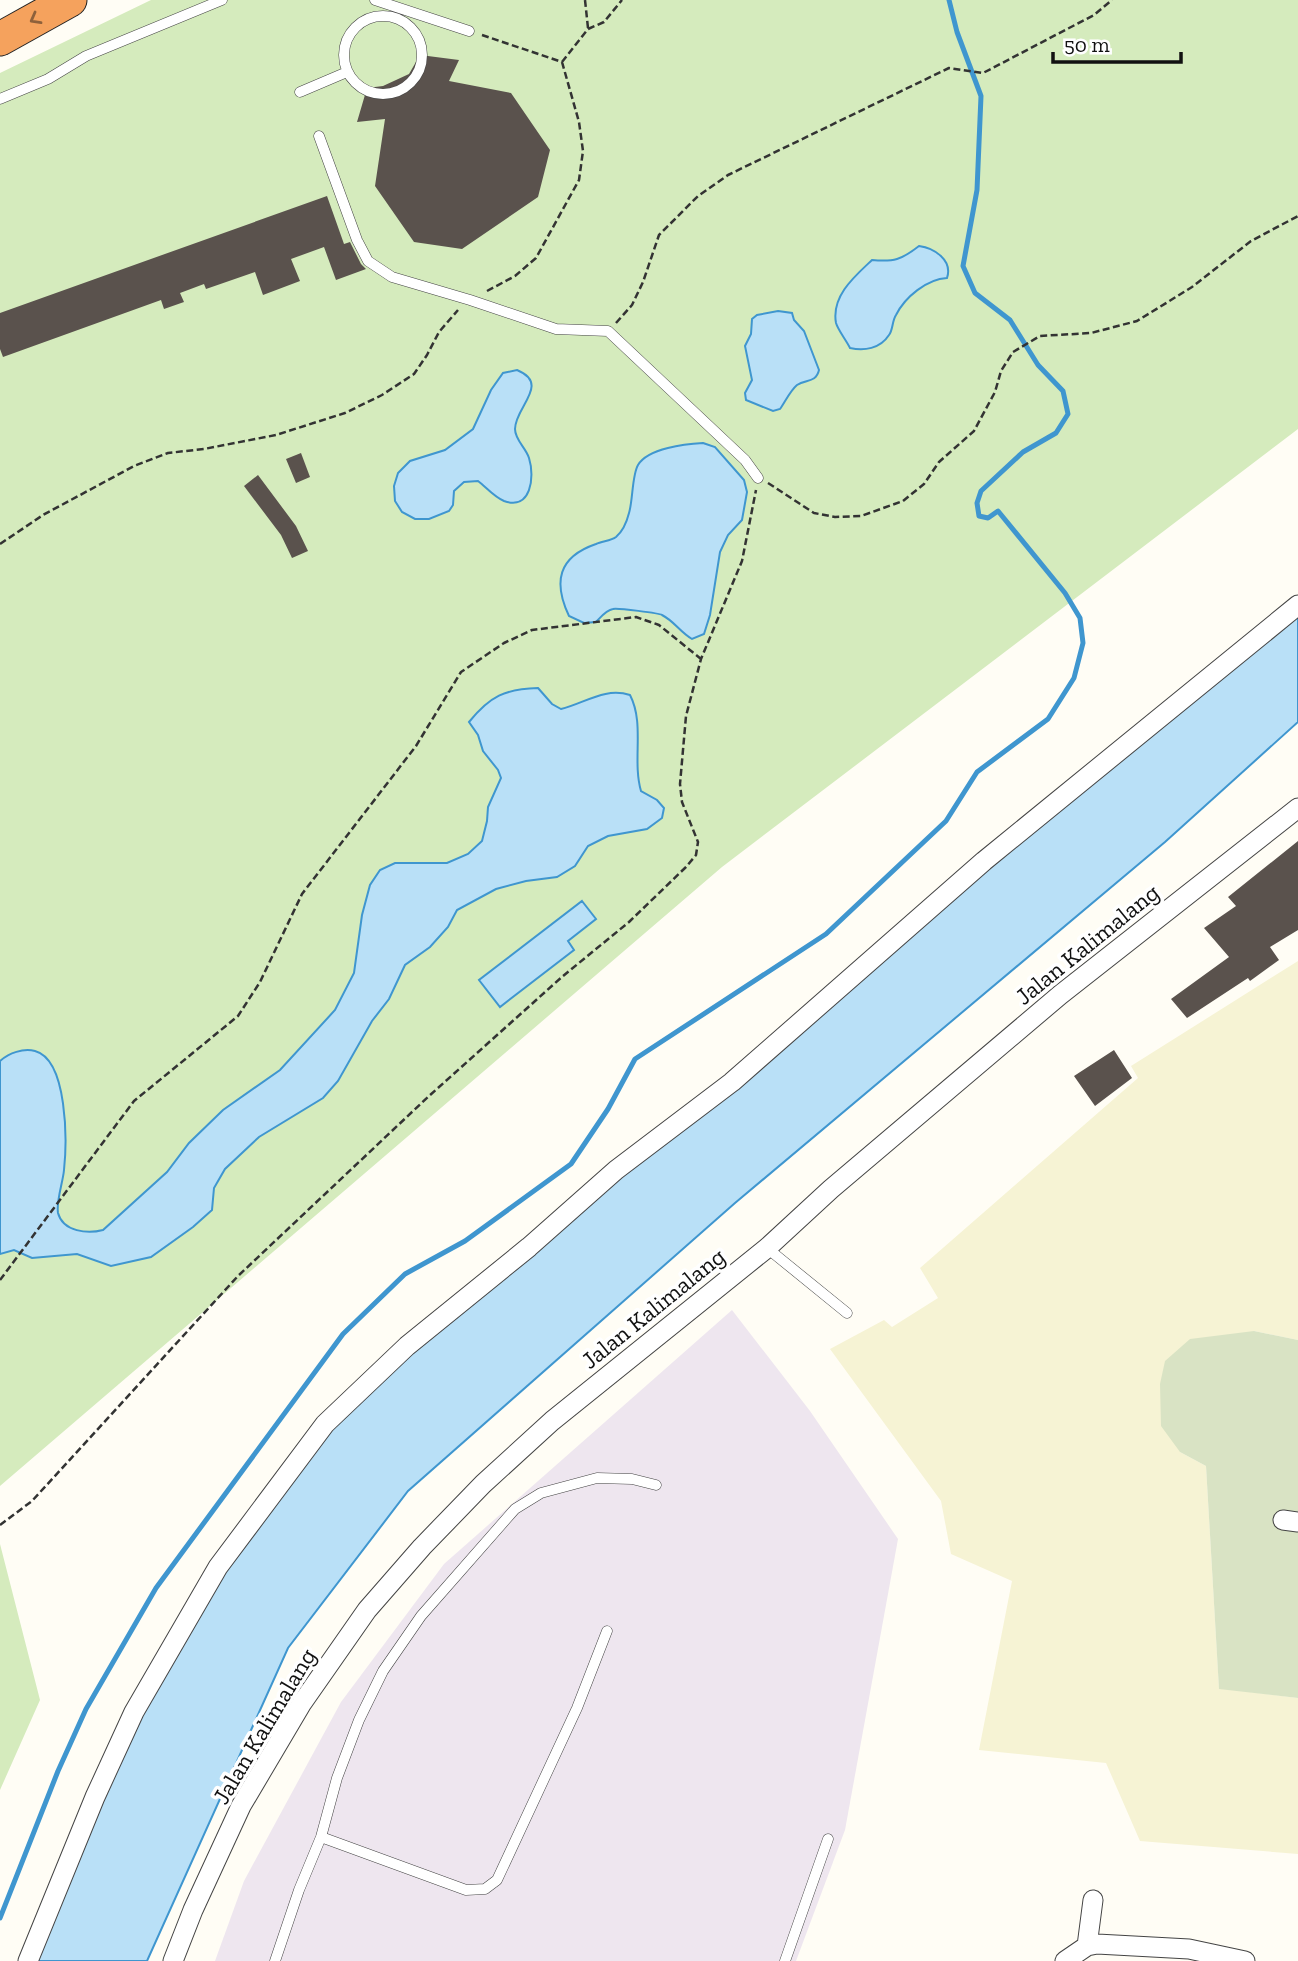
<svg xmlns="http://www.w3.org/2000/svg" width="1298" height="1961" font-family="'Zilla Slab',serif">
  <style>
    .industrial { fill: #eee6ef }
    .farmland { fill: #f6f3d4 }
    .green { fill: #d5ebbd }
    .cemetery { fill: #d9e3c4 }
    .water { fill: #b9e0f7; stroke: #3f96cf; stroke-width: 2 }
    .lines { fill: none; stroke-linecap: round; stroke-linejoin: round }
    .stream { stroke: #3f96cf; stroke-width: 5 }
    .building { fill: #5a524d }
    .service-casing { stroke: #444; stroke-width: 11 }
    .minor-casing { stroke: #444; stroke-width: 21 }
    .motorway-casing { stroke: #222; stroke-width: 35 }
    .path { stroke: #333; stroke-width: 2.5; stroke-dasharray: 7 3.5; stroke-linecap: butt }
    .service { stroke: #fff; stroke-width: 10 }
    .minor { stroke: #fff; stroke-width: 19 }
    .motorway { stroke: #f5a25d; stroke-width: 33 }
    .oneway { stroke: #8e613b }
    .labels { text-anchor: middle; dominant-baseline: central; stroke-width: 7; stroke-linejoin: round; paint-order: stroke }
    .street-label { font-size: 24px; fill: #111; stroke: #fff }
  </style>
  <rect width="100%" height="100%" fill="#fffdf5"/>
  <path class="industrial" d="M732,1310L810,1411L898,1539L845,1830L796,1961H215L244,1881L341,1702L444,1564Z"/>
  <path class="farmland" d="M1298,961V1340L1254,1331L1180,1452L1206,1466L1219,1688L1298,1698V1854L1140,1841L1106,1763L979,1750L1012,1581L951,1554L941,1501L830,1349L884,1320L892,1327L938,1298L920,1268L1138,1078L1131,1066Z"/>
  <path class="green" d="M151,0H1298V429L722,867L0,1486V73Z
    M0,1544L40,1700L0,1790Z"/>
  <path class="cemetery" d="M1254,1331L1298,1340V1698L1219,1689L1206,1466L1180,1452L1161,1426L1160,1384L1165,1361L1190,1339Z"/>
  <path class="water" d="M919,246C934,248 953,260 947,278C927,279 905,297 896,315C892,321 893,330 889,335C880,349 864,351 850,348C846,340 838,330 836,323C831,296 855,276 872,260C894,262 901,260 919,246Z
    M778,311L792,313L794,320L804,331L819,370C816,383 806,379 797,385C790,391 785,402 780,409L773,411L746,400L745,393L752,380L745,346L751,334L752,319L757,315Z
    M517,370C551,384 515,407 515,429C515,440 526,448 529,458C535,477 531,511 504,501C494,497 486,487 478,481L464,482L454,491L453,505L449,511L429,519H415L402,512L395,501L394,486L398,473L410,461L445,450L473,429L491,390L503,373Z
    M703,443L715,447L744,480L747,492L742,520L728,535L720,552L710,615L704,634L692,639C680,632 674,621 662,615C659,613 618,608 613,609C606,610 601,617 596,622L584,623L569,616C553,582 558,557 596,544C602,541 611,541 616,537C623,531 627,521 629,513C633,500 632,475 638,465C648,448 686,444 703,443Z
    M1298,605V722L1165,842L735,1203L408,1491L288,1648L147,1961H28L134,1712L212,1577L325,1424Z
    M538,688L552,704L561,709C585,703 605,687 630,695C645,724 632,760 641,791L657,800L664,808L662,818L647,829L608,836L588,846L575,866L557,877L526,881L496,889L457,910L448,927L430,947L405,965L389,999L372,1021L338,1081L323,1098L259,1137L225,1169L214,1188L212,1210L193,1227L151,1257L111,1266L77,1254L32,1258L14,1250L0,1254V1061C9,1053 23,1048 35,1051C68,1060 67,1142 64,1170C63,1182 56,1201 58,1213C63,1232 88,1234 103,1230L167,1172L189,1143L223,1110L280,1070L335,1010L354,973L362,915L370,885L380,870L395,863H447L468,854L482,841L487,821L488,807L501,778L498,770L483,751L478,735L469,722C490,696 505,689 538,688Z
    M582,901L596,919L568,941L574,950L500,1007L479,980Z"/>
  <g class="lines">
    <path class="stream" d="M0,1918L58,1771L86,1709L156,1588L343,1334L405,1274L465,1241L571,1164L608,1109L635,1059L826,934L946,821L977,772L1048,719L1074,678L1083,643L1080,618L1065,593L998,511L988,518L979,516L977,503L981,491L1023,452L1056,433L1068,414L1063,391L1038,365L1010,320L975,293L963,266L977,190L981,96L957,32L949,0"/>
  </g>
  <path class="building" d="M420,55L459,60L449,81L511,93L550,150L538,197L462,249L414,242L375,186L385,119L357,122L367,88L383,86L409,74Z
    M327,196L344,244L350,242L361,264L366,269L336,280L324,247L291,259L300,281L263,295L255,272L206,289L204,284L180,293L184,302L164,309L161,300L3,357L0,349V313Z
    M301,453L310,477L296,483L286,459Z
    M258,475L296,526L308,551L292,558L281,535L244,486Z
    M1298,841V930L1270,947L1279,960L1250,981L1248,978L1187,1018L1171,999L1229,957L1204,928L1236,906L1228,897Z
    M1114,1050L1132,1078L1095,1106L1074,1076Z"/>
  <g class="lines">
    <defs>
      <path id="service" d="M375,0L469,31
        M344 55a39 39 0 1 1 78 0a39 39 0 1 1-78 0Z
        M300,92L347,72
        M0,99L48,79L86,56L222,0
        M319,136L357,240L368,261L392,277L470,300L556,329L608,331L745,460L758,478
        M767,1248L847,1313
        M321,1837L466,1890L485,1889L497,1880L577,1708L607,1631
        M275,1961L299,1890L321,1837L337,1778L359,1720L383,1671L421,1616L515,1509L541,1493L597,1478L632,1479L656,1485
        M785,1961L828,1839"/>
      <path id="minor" d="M1283,1520L1298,1522
        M1087,1946L1093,1900
        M28,1961L95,1797L134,1712L218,1567L325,1424L407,1346L529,1247L616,1170L732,1082L984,861L1298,605
        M173,1961L193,1910L241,1806L302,1703L367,1610L422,1547L483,1484L552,1421L767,1248L831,1189L1060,995L1298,808
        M1065,1961L1087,1946L1097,1944L1189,1949L1245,1961"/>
      <path id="motorway" d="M0,39L70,0"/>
    </defs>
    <use href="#service" class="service-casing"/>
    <use href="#minor" class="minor-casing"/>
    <use href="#motorway" class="motorway-casing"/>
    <path class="path" d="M585,0L588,28
      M482,35L562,62
      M562,62L588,29L604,22L622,0
      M487,291L515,276L536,258L579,180L583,151L579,122L562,62
      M616,323L632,305L643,282L659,235L698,196L728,175L949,68L983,73L1094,15L1112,0
      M768,483L814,513L835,517L861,516L903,501L924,484L939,462L974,431L995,392L1001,371L1013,352L1040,336L1091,333L1137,321L1192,287L1251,241L1298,216
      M0,544L43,515L134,466L168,453L204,449L276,435L345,413L382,395L414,374L427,355L439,332L458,310
      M0,1280L134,1101L238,1016L260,982L302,894L416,746L461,672L504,643L532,630L636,617L659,625L701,659
      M0,1525L32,1501L238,1276L429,1096L563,976L629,922L686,867L696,855L698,842L682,802L680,784L686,716L701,659L742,561L756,490"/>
    <use href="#service" class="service"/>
    <use href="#minor" class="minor"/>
    <use href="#motorway" class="motorway"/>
  </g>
  <defs><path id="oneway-chevron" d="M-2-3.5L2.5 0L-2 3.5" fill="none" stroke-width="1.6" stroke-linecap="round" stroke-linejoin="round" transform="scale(1.75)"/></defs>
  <use class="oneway" href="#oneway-chevron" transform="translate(35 19) rotate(151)"/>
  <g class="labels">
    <g class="street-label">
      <text transform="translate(1087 944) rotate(-39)">Jalan Kalimalang</text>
      <text transform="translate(653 1308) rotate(-39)">Jalan Kalimalang</text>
      <text transform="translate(264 1726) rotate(-59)">Jalan Kalimalang</text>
    </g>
  </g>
  <path d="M1053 52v10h128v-10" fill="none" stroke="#111111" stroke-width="3.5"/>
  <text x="1064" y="52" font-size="21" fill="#111111" stroke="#ffffff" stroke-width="5" paint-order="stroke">50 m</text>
</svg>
